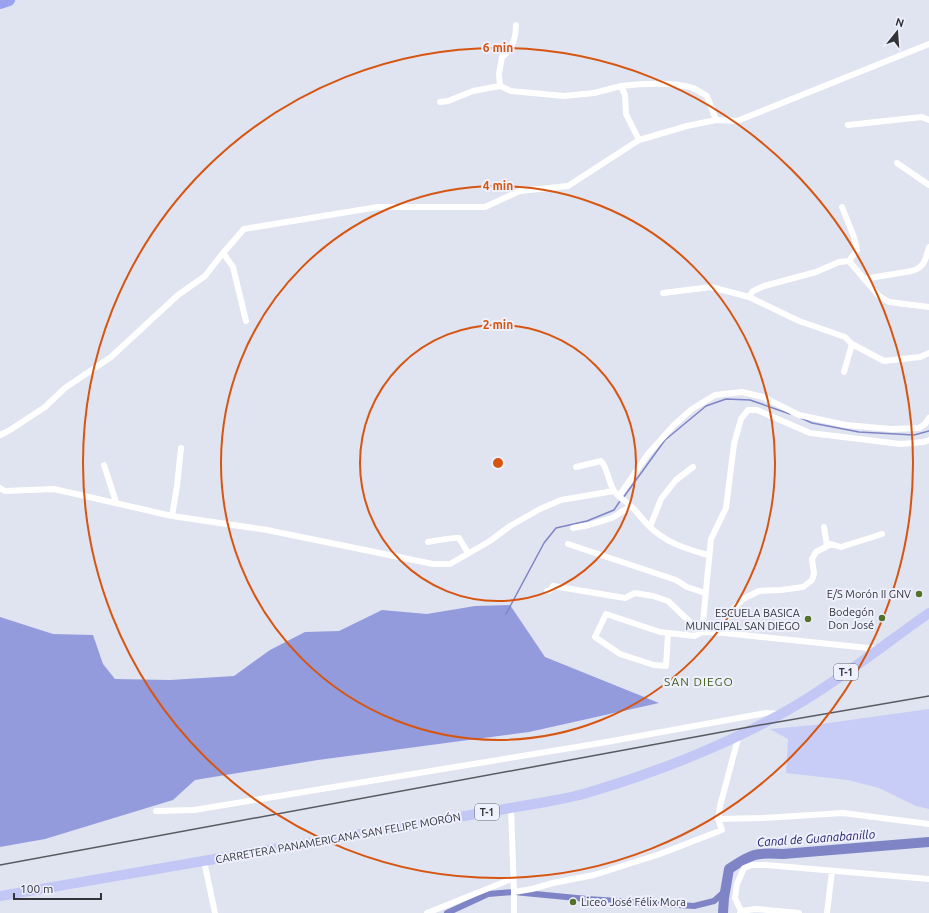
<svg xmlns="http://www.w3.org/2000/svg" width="929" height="913" font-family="Ubuntu,sans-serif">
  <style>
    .green { fill: #c7cdf6 }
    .forest { fill: #949bdd }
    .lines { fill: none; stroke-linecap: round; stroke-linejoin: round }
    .stream { stroke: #7e84c5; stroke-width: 1.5 }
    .canal { stroke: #7e84c5; stroke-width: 6 }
    .river { stroke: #7e84c5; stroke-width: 10 }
    .street { stroke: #fff; stroke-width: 6 }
    .primary { stroke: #c2c7f5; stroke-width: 10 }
    .highway { stroke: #9aa2ef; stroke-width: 12 }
    .rail { stroke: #585a61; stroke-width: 1.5 }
    .ring { fill: none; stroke: #d65510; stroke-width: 2 }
    .poi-dot { fill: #537228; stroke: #eef0fd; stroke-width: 1.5 }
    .labels { text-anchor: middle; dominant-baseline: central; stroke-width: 4; stroke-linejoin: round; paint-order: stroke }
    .shield { fill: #eef0fd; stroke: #6b6c74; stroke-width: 1 }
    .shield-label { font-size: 10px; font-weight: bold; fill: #333439 }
    .poi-label { font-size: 11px; fill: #333439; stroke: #eef0fd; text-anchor: end }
    .street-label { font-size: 11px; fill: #333439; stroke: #eef0fd }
    .neighbourhood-label { font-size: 12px; letter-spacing: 1px; fill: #425d19; stroke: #eef0fd }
    .water-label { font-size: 12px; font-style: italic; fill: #201965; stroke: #eef0fd }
    .centre { fill: #d65510; stroke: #eef0fd; stroke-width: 2 }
    .ring-label { font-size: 12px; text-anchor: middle; font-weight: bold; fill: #d65510; stroke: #eef0fd; stroke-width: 4; stroke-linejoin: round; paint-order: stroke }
  </style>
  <rect width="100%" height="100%" fill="#e0e3f0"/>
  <path class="green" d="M929,709V809L916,806L879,788L848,780L786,773L787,758L788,739L770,729L814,725Z"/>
  <path class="forest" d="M510,605L545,657L659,703L529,732L318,760L195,780L173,800L45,839L0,847V617L53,634L93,635L103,664L115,679L170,680L234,676L270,650L305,632L339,631L382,610L427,614L475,606Z"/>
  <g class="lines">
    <path class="stream" d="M801,418L812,423L859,432L914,435L929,431
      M623,498L665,440L706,406L726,399L750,400L790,414
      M506,614L544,543L556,528L587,521L614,510L620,501"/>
    <path class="canal" d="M447,913L488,894L514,892L587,899L694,906L714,901L725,891"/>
    <path class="river" d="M723,913L724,898L729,869C751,854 756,852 783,854L929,842"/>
    <path class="street" d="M500,86L499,74L502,57C513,49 516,38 516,25
      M621,86C640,84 674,82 693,88C697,90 702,93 707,96L716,120
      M440,102L448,101L473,91L500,86L511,91L564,96L594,93L621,86L625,95L626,114L639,140
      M848,125L922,117L929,120
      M897,163L929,185
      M842,207L854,237L857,250L849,261
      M223,253L233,267L246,321
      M849,261L879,296L889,302L929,307
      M864,279L912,271C925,267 926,258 929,247
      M663,293L711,287L749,297L799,321L845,337L852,344L884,361L920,357L929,353
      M749,297L753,291L764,286L816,272L839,262L849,261
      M844,372L852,344
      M0,435L10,430L45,407L65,388L111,357L178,295L205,276L223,253L244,229L378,207H485L520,191L568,186L639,140L687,126L716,120L737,121L929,44
      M104,465L116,502
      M576,467L601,461C608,468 608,483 615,492C619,498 626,501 631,506C637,512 642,519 648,525C664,542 686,549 708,555
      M0,488L5,491L54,489L172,516L267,530L433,564H450L490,541L510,526L540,509L561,500L614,491
      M619,496L648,454L674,425L692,409L715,395L742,392L763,397L799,415L846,425L891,429L919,428L925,424L929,418
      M172,516L177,486L181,448
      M650,527L661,499L676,480L693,467
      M824,527L827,546
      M573,528L589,525L612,518L631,506
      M428,542C436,541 452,537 459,538L468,553
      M568,544L676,580L687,587L705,593
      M547,591H549L553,586L625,598L635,593L653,596L668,601L691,623L703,626
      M668,633L666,666L654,665L620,654L595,637L606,614L660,632L695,636L702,632
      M724,633L702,632L711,539L726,508L734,444L741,419L748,410H757L810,433L900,444L924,442L929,440
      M878,649L724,633L727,615L743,599L759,591L781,590L803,587L812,580L814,574L812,559L816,552L831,544L841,547L882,534
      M511,808L514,892V913
      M156,811L194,810L601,743L766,713L779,714
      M718,819L763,818L843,813L929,824
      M204,861L215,913
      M514,892L532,889L553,883L594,875L660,854L722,830L718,819L720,806L739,735
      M741,911L735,898L737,884L744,868L752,865H766L929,879
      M427,913L514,878
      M740,913L741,911L756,909L799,913
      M827,913L832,871"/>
    <path class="primary" d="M0,896L522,806C545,802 568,799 590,792C658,772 734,742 795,706C841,679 885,644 929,613"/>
    <path class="highway" d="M0,3L9,0"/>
    <path class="rail" d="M0,865L760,725L929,696"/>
  </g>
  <g class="ring">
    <circle cx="498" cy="463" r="138"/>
    <circle cx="498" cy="463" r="277"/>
    <circle cx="498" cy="463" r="415"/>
  </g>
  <g class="poi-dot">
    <circle cx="919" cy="594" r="4"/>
    <circle cx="882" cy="618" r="4"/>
    <circle cx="808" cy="619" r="4"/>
    <circle cx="573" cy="902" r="4"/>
  </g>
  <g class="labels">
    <g class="shield">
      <rect x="834" y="664" width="24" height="16" rx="3"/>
      <rect x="475" y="804" width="24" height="16" rx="3"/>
    </g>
    <g class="shield-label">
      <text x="846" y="672">T-1</text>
      <text x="487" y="812">T-1</text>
    </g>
    <g class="poi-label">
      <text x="911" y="594">E/S Morón II GNV</text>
      <text x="874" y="612">Bodegón<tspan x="874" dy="13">Don José</tspan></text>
      <text x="800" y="613">ESCUELA BASICA<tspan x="800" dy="13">MUNICIPAL SAN DIEGO</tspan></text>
      <text x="581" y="902" text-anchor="start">Liceo José Félix Mora</text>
    </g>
    <g class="street-label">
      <text transform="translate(338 838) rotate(-10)">CARRETERA PANAMERICANA SAN FELIPE MORÓN</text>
    </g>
    <g class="neighbourhood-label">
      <text x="699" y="681">SAN DIEGO</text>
    </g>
    <g class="water-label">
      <text transform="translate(816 838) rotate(-4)">Canal de Guanabanillo</text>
    </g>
  </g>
  <circle cx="498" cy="463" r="6" class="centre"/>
  <g class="ring-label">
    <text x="498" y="52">6 min</text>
    <text x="498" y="190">4 min</text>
    <text x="498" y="329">2 min</text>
  </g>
  <g transform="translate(897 32) rotate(17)" stroke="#eef0fd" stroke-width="3" paint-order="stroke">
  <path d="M0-3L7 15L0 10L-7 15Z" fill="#333439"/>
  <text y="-6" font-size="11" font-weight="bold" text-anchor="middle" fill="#333439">N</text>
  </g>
  <path d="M14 893v6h87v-6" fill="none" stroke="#333439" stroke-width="2"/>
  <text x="20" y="893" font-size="12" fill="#333439" stroke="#eef0fd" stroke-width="3" paint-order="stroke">100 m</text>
</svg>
